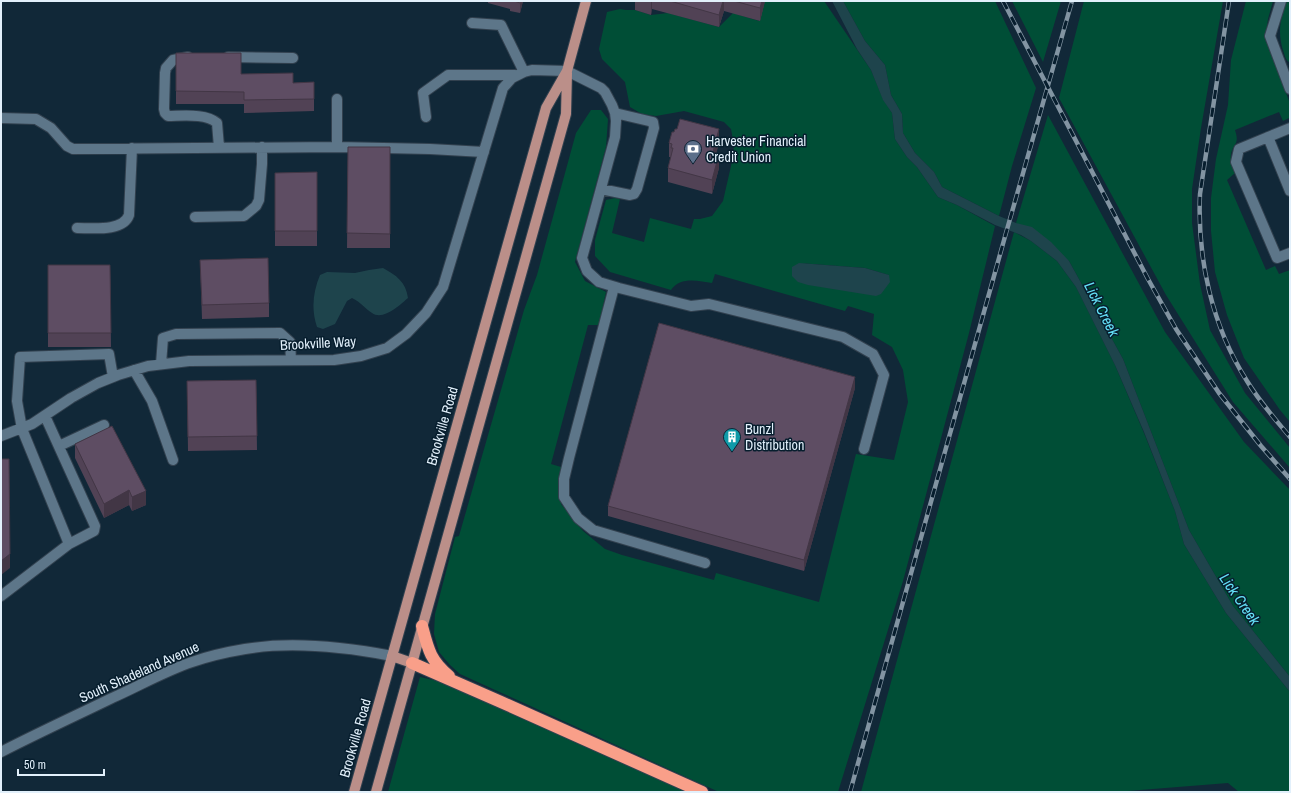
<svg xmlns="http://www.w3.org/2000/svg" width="1291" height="793" font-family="'Archivo Narrow',sans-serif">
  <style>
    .green { fill: #004e36; fill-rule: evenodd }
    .water { fill: #1e444c }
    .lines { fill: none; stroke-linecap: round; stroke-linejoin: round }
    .minor-casing { stroke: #32414f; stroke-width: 12 }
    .major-casing { stroke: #32414f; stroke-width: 12 }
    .highway-casing { stroke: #32414f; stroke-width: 14 }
    .minor { stroke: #5d7689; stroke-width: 10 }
    .major { stroke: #bb8f89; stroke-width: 10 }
    .highway { stroke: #f99f89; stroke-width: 12 }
    .rail-casing { stroke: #8294a2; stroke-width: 4.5 }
    .rail { stroke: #071e2e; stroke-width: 3; stroke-dasharray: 9; stroke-linecap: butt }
    .wall { fill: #514255 }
    .shaded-wall { fill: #423645 }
    .building { fill: #5e4d63; stroke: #423645 }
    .labels { text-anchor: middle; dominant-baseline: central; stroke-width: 3; stroke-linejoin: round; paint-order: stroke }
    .poi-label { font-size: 14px; fill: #e2f0fb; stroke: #071e2e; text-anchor: start }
    .street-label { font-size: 14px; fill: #e2f0fb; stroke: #071e2e }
    .water-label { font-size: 15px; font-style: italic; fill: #64e1f8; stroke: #071e2e }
  </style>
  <rect width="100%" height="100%" fill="#112838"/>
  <path class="green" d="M765,1H824L871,70L883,99L892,113L895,139L907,157L917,167L938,197L957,205L995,226L969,333L903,581L838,792H719L460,674L450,665L439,652L434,634L435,614L455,537L459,536L524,310L537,275L576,133L591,110H601L608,119L606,147L575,262L585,281L606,292L599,325H588L551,464L561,467V504L583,531L605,549L622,555L714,580L716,573L819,602L856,454L894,460L908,402L903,370L892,347L872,335L874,314L848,306L845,311L715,274L712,283C699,281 680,276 671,290L610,272L595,256V240L606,200L615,198L620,199L612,233L644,242L650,218L691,229L694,219H700L712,216L723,201L734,153L733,140L731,129L724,122L684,111L656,116L642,114L630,107L625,82L602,59L599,49L607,12L620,9L626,10H635L651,15L668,13L719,27L733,13L759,21ZM799,263L865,268L889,275Z
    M843,1H995L1036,88L1012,166L999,216L942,187L934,172L915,153L903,133L902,114L891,95L885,65L865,41Z
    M1012,1H1061L1043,62Z
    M1084,1H1223L1201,128L1192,189V223L1200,284L1210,330L1245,393L1290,448V468L1233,402L1166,295L1059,98Z
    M1246,1H1273L1268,19L1266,33L1268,44L1289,101L1290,116L1289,118L1283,121L1279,112L1235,130C1240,145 1233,143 1231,154C1230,160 1233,168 1235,173L1227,180L1266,270L1275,266L1279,274L1290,270V422L1280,410L1244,358L1227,315L1215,272L1211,231V198L1216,159L1228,105L1231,60Z
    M1287,1H1290V63C1286,60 1285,57 1284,53C1277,34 1280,19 1287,1Z
    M1048,115L1165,332L1244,442L1290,490V677L1233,606L1189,530L1123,359L1069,261L1016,223Z
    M1014,232L1031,241L1057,261L1076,287L1115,365L1144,433L1175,511L1184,544L1226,613L1290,692V792H1239L1228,783L1115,792H861Z
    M420,677L438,681L695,792H388Z"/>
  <path class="water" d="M832,1H843L865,41L885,65L891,95L902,114L903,133L915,153L934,172L942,187L999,216L1016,223L1032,227L1051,242L1069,261L1123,359L1189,530L1233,606L1290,677V692L1226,613L1184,544L1175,511L1144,432L1115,365L1076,287L1057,261L1031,241L1021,235L995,225L957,205L938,197L917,167L907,157L895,139L892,113L883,100L871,70L857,49Z
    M799,263L865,268L889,275L890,282L881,294L876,296L808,285L798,282L792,276V267Z
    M383,268C396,275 406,282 408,298C400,305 383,321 372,313C365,309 361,302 352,298L347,301L335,324L323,329L317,327C311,309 313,292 320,275L327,272L355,273L369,270Z"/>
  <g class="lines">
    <defs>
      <path id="minor" d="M1281,1L1270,36L1290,89
        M472,23L501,25L524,72
        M188,57L173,60L166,68L165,73L164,109L165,113L168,116C182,116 206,113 217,123L219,147
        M228,57L293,58
        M337,99V147L430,149L484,152
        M426,117L423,93L448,75H515
        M1,118L36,119L51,128L67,146L73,149L337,147
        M1290,128L1239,149L1236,162L1277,258L1290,253
        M1268,137L1290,191
        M601,189L630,195L634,194L637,189L654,128L653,122L615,113
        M195,217L244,216L256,206L259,200L262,164V147
        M77,228C92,228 123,232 129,215L132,148
        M614,287L569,458L564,479V497L578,518L593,530L705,563
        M161,364L163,338L176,334L280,333L290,342L291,360
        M134,370L152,401L173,460
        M45,416L95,526L94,531L69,544
        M1,436L32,424L71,398L98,383L118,375L148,366L189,361L334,360L361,356L387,348L406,334L426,313L443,287L503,88L512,78L524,72L532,70L567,71L601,88L605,92L612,105L615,113L616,121L615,137L582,258L587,271L599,282L619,288L691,306L709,304L843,337L873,354L884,375L864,449
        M59,446L104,425
        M1,596L69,544L22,429L17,401L20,357L109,354L113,377
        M1,752C38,733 75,716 112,698C139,686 165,671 192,662C209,656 227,652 245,649C293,641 345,647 392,656"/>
      <path id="major" d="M392,656L412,663
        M354,792L546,108L567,71L586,1
        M376,792L566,114L567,73"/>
      <path id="highway" d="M422,626C428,649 430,660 449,676
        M412,663L501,702L702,792"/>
    </defs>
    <use href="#minor" class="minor-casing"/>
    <use href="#major" class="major-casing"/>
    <use href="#highway" class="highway-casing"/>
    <use href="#minor" class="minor"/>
    <use href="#major" class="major"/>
    <use href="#highway" class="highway"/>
    <defs>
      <path id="rail" d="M1003,1L1148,279L1176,329L1219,393L1261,446L1290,479
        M1229,1L1200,194C1197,259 1212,326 1247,381C1259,401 1275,419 1290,437
        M850,792L1006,233L1072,1"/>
    </defs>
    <use href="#rail" class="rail-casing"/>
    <use href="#rail" class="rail"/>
  </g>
  <path class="wall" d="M488,1H523L520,13L510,11V9L488,3Z
    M635,1H765L760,21L724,11L719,27L652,9L651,15L635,10Z
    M176,53L241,74L293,83L314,82V111L244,113V104H176Z
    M674,132L719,143L716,153L719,168L712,194L668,182V168L671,157H669V143Z
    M348,147H390V248H347Z
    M275,173L317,231V246H275Z
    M200,260L269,303V317L202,319Z
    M48,265H110L111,347H48Z
    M256,380L257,450L188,451L187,381Z
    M855,388L804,571L608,516V506Z
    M75,444L146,505L132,511L129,505L104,518L75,458Z"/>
  <path class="shaded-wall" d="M521,1H523L520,13V3Z
    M651,1H652V9L651,15Z
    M723,1H724V11L719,27V15Z
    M762,1H765L760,21V8Z
    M719,129V143L713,166V152Z
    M719,154V168L712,194V180Z
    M855,377V388L804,571V560Z
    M129,490V505L104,518V504Z
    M146,491V505L132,511V497Z
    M10,554V568L1,575V561Z"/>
  <path class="building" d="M514,1H521L520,3Z
    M670,1H723L719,15Z
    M734,1H762L760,8Z
    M176,53H241V74L293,73V83L314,82V99L244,100V92L176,91Z
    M680,119L719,129L713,152L719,154L712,180L668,168L673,148H671L672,144L669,143L672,132H674L675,129H677Z
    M348,147H390V234L347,233Z
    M317,172V231H275V173Z
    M268,258L269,303L202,305L200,260Z
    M48,265H110L111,333H48Z
    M659,323L855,377L804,560L608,506Z
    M256,380L257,436L188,437L187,381Z
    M112,426L146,491L132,497L129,490L104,504L75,444Z
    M1,459H9L10,554L1,561Z"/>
  <defs>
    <symbol id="bank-pin" viewBox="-11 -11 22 30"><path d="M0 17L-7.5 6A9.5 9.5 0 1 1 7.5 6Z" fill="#5c6f8a" stroke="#071e2e"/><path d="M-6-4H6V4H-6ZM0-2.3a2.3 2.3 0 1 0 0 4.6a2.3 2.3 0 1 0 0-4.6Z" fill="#fff"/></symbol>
    <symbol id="building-pin" viewBox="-11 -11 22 30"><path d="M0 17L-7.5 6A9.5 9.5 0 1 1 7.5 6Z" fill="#0f9aa8" stroke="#071e2e"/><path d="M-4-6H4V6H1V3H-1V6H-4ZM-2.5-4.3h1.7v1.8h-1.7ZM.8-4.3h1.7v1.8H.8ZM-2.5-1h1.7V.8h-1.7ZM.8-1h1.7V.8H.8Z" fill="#fff"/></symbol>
  </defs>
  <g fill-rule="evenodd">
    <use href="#bank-pin" x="683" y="139" width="20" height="27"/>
    <use href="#building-pin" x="722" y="427" width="20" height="27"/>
  </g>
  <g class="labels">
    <g class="poi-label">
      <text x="706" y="141">Harvester Financial<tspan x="706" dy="16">Credit Union</tspan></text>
      <text x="745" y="429">Bunzl<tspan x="745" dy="16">Distribution</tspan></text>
    </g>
    <g class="street-label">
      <text transform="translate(318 343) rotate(-3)">Brookville Way</text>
      <text transform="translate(442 426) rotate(-74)">Brookville Road</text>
      <text transform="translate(139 672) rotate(-24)">South Shadeland Avenue</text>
      <text transform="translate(355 738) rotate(-74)">Brookville Road</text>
    </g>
    <g class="water-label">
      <text transform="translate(1102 309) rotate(63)">Lick Creek</text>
      <text transform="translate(1240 599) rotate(55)">Lick Creek</text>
    </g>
  </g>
  <rect width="1291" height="793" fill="none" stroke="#e2f0fb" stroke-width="4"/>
  <path d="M18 769v6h86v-6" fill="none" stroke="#e2f0fb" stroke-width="2"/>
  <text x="24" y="769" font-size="12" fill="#e2f0fb" stroke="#071e2e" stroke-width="3" paint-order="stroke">50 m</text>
</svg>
